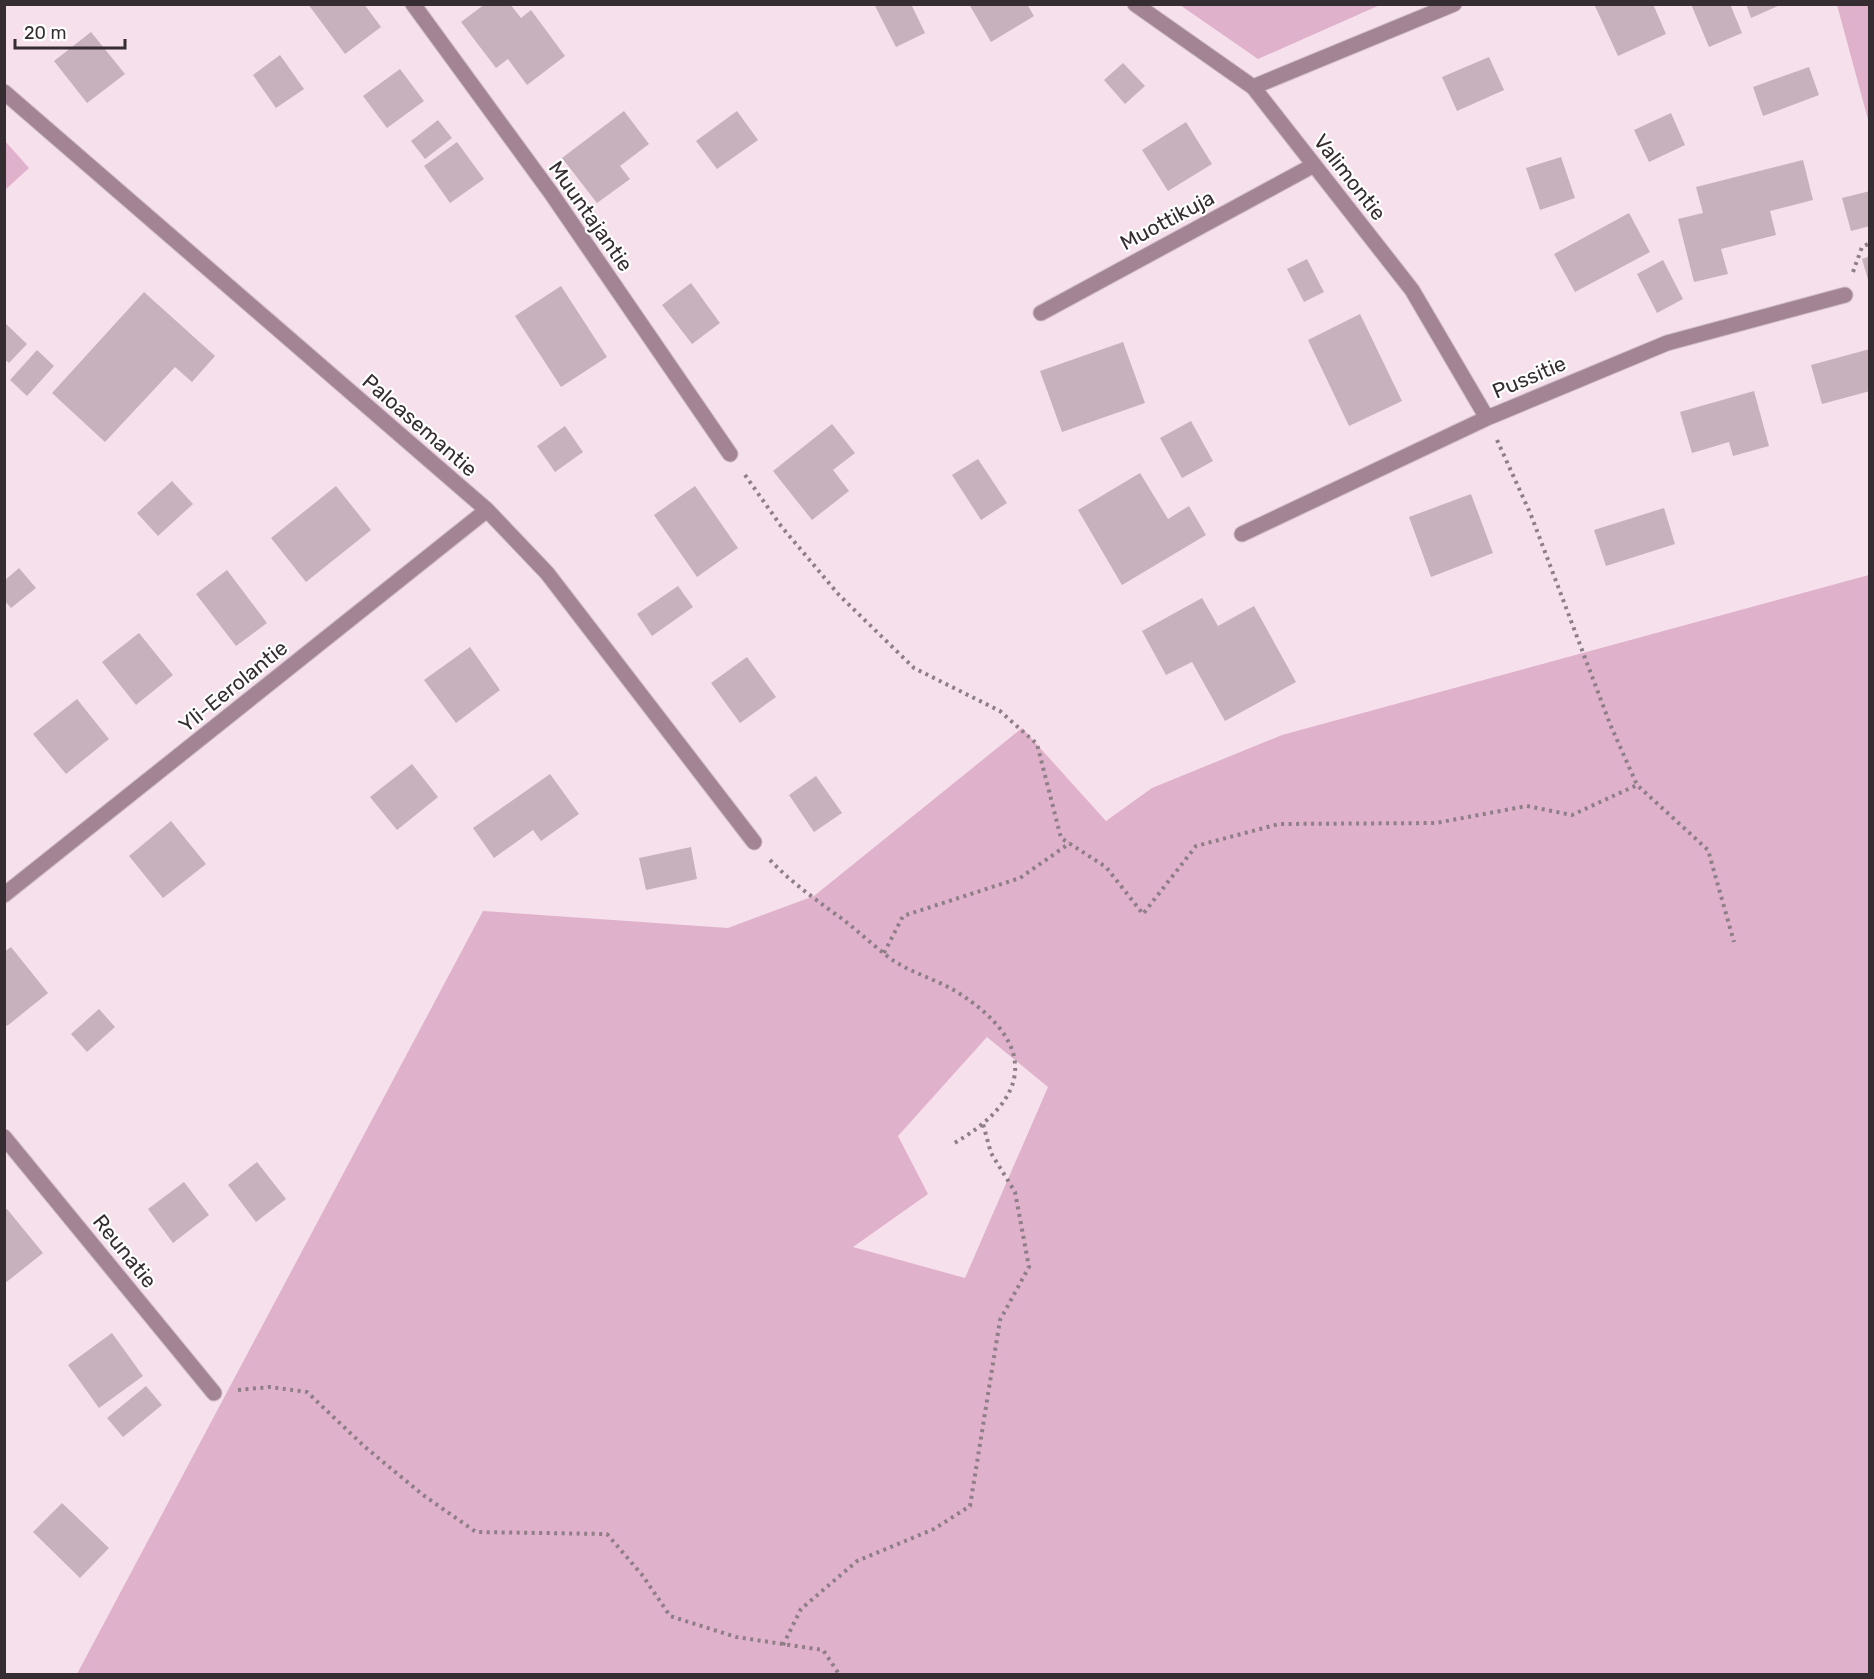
<svg xmlns="http://www.w3.org/2000/svg" width="1874" height="1679" font-family="Rubik,sans-serif">
  <style>
    .green { fill: #e0b1cb; fill-rule: evenodd }
    .building { fill: #c6b1bc }
    .lines { fill: none; stroke-linecap: round; stroke-linejoin: round }
    .minor-casing { stroke: #cfbcc7; stroke-width: 17 }
    .path { stroke: #8e7f87; stroke-width: 4; stroke-dasharray: 3 4.5; stroke-linecap: butt }
    .minor { stroke: #a28495; stroke-width: 15 }
    .labels { text-anchor: middle; dominant-baseline: central; stroke-width: 4.5; stroke-linejoin: round; paint-order: stroke }
    .street-label { font-size: 21px; fill: #352d31; stroke: #fff }
  </style>
  <rect width="100%" height="100%" fill="#f6e0ec"/>
  <path class="green" d="M1180,5H1380L1258,59Z
    M1837,5H1869V123Z
    M5,141L29,168L5,190H4Z
    M1869,575V1674H77L483,911L728,928L814,896L1022,728L1106,821L1152,788L1282,735ZM987,1037L1048,1087L965,1278L853,1247L928,1194L898,1136Z"/>
  <path class="building" d="M308,4H364L381,27L345,54Z
    M485,4H510L521,18L531,10L565,56L527,85L508,59L496,68L461,22Z
    M874,4H911L925,33L896,47Z
    M969,4H1027L1034,16L991,42Z
    M1598,4H1653L1666,34L1618,56L1595,6Z
    M1691,4H1730L1742,33L1709,47Z
    M1746,4H1782L1751,18Z
    M91,32L125,74L87,103L54,61Z
    M280,55L304,89L276,108L253,75Z
    M1489,57L1504,90L1457,111L1442,77Z
    M1123,63L1145,86L1125,104L1104,80Z
    M1809,67L1819,95L1763,116L1753,87Z
    M400,69L424,101L387,128L363,96Z
    M624,111L649,144L620,166L630,179L597,203L562,158Z
    M737,111L758,140L717,169L696,141Z
    M1671,113L1685,145L1649,162L1634,130Z
    M438,120L452,138L425,159L411,141Z
    M1186,122L1212,164L1168,191L1142,150Z
    M457,142L484,179L450,203L424,166Z
    M1561,157L1575,198L1540,210L1526,168Z
    M1803,160L1813,200L1770,211L1776,235L1721,249L1728,274L1694,282L1678,219L1703,213L1696,187Z
    M1870,191V226L1851,231L1842,198Z
    M1629,213L1650,252L1575,292L1554,254Z
    M1870,256V283H1869L1862,259Z
    M1307,259L1324,292L1304,302L1287,269Z
    M1663,260L1683,299L1657,313L1637,274Z
    M691,283L720,323L692,344L662,305Z
    M561,286L607,357L561,387L515,316Z
    M144,292L215,356L192,382L175,367L105,442L52,393Z
    M1360,314L1402,401L1349,426L1308,340Z
    M4,322L27,344L9,363L4,359Z
    M1123,342L1145,403L1062,432L1040,371Z
    M1870,349V391L1822,404L1811,365Z
    M37,350L54,366L27,396L10,380Z
    M1754,391L1769,446L1733,456L1729,442L1692,453L1680,412Z
    M1191,421L1213,461L1182,478L1160,438Z
    M832,424L855,453L833,470L849,491L812,520L773,471Z
    M565,426L583,452L555,472L537,446Z
    M978,459L1007,503L981,520L952,475Z
    M1140,473L1168,519L1189,506L1206,535L1122,585L1078,510Z
    M172,481L193,504L158,536L137,513Z
    M336,486L371,530L306,582L271,538Z
    M695,486L738,548L697,577L654,515Z
    M1471,494L1493,553L1431,577L1409,517Z
    M1664,508L1675,544L1606,566L1594,530Z
    M19,568L36,588L11,608L4,600V581Z
    M227,570L267,623L236,646L196,594Z
    M678,586L693,607L652,636L637,614Z
    M1202,598L1218,626L1254,606L1296,682L1225,721L1192,662L1166,675L1142,631Z
    M139,633L173,675L136,705L102,662Z
    M470,647L500,690L456,723L424,680Z
    M747,657L776,697L740,723L711,683Z
    M77,699L109,739L66,774L33,734Z
    M412,764L438,797L397,830L370,797Z
    M550,774L579,814L541,841L533,830L494,858L473,828Z
    M816,776L842,813L814,832L789,795Z
    M171,821L206,864L163,898L129,856Z
    M691,847L697,879L646,890L639,858Z
    M11,947L48,993L7,1026L4,1022V952Z
    M99,1009L115,1027L87,1052L71,1034Z
    M257,1162L286,1199L256,1222L228,1185Z
    M184,1182L209,1215L173,1243L148,1209Z
    M7,1209L43,1253L4,1284V1211Z
    M112,1333L143,1376L99,1408L68,1365Z
    M146,1386L162,1405L123,1437L107,1418Z
    M62,1503L109,1548L80,1578L33,1532Z"/>
  <g class="lines">
    <defs>
      <path id="minor" d="M413,4L551,193L730,454
        M1135,4L1253,87L1412,290L1487,418
        M1253,87L1454,4
        M4,92L487,510L547,573L754,842
        M1041,313L1314,165
        M1242,534L1487,418L1667,343L1845,295
        M4,895L487,510
        M4,1137L214,1393"/>
    </defs>
    <use href="#minor" class="minor-casing"/>
    <path class="path" d="M1853,272L1862,247L1870,243
      M1497,440L1531,515L1610,724L1637,785L1708,850L1734,942
      M745,475L781,526L839,595L914,668L1000,711L1037,744L1061,838L1106,867L1143,914L1196,846L1279,824L1436,823L1527,806L1572,815L1637,785
      M770,860C792,883 816,900 841,918C858,931 874,946 891,959C911,973 936,979 957,992C1038,1043 1033,1099 951,1145
      M884,953L903,916L1020,878L1070,843
      M238,1390L270,1387L307,1392L365,1447L423,1495L476,1532L607,1534L643,1576L670,1616L736,1637L823,1650L839,1674
      M783,1645L801,1609L857,1561L934,1529L970,1506L1000,1320L1029,1267L1015,1192L991,1153L983,1124"/>
    <use href="#minor" class="minor"/>
  </g>
  <g class="labels">
    <g class="street-label">
      <text transform="translate(1350 177) rotate(52)">Valimontie</text>
      <text transform="translate(591 216) rotate(55)">Muuntajantie</text>
      <text transform="translate(1167 220) rotate(-28)">Muottikuja</text>
      <text transform="translate(1529 377) rotate(-23)">Pussitie</text>
      <text transform="translate(420 425) rotate(41)">Paloasemantie</text>
      <text transform="translate(233 686) rotate(-39)">Yli-Eerolantie</text>
      <text transform="translate(125 1251) rotate(51)">Reunatie</text>
    </g>
  </g>
  <rect width="1874" height="1679" fill="none" stroke="#352d31" stroke-width="12"/>
  <path d="M15 39v9h110v-9" fill="none" stroke="#352d31" stroke-width="3"/>
  <text x="24" y="39" font-size="18" fill="#352d31" stroke="#ffffff" stroke-width="4.5" paint-order="stroke">20 m</text>
</svg>
